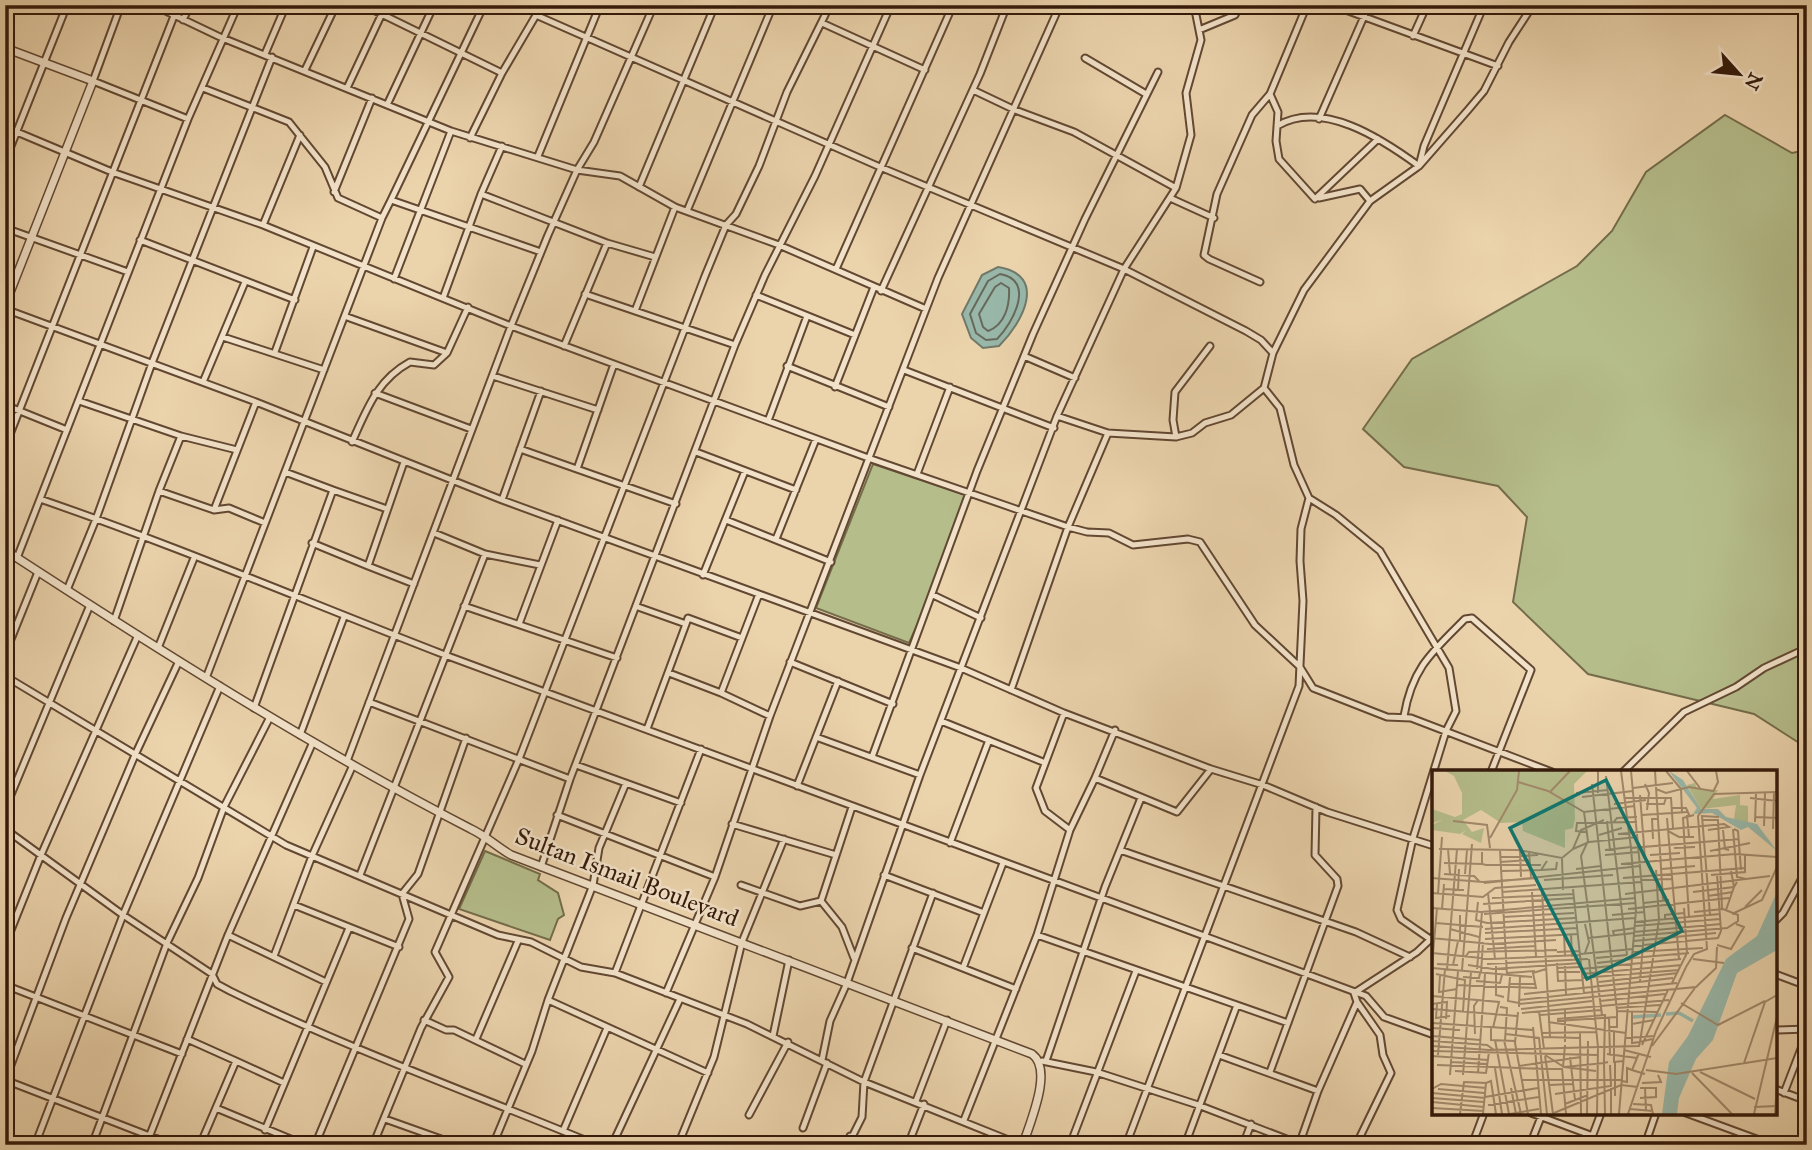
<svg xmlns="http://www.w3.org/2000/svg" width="1812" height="1150" font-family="'IM FELL Great Primer',serif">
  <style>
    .green { fill: #b5bd8b; stroke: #746c4a; stroke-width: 2 }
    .water { fill: #98b8aa; stroke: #70796a; stroke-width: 2 }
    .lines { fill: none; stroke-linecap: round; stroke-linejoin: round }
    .shore { stroke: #66695a; stroke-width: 2 }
    .minor-casing { stroke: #624832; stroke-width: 9 }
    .tertiary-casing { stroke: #624832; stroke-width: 10 }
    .minor { stroke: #f2e2c9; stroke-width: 5 }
    .tertiary { stroke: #f2e2c9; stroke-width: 7 }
    .labels { text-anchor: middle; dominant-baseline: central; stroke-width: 5; stroke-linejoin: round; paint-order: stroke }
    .street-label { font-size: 24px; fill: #341a0a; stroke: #f2e2c9 }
    .inset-river { fill: none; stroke: #98b8aa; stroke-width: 3.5 }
    .inset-road { fill: none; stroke: #a2896b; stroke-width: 2 }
    .view { fill: #0f766e; fill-opacity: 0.15; stroke: #0f766e; stroke-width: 3.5 }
    .inset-edge { fill: none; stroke: #341a0a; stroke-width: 3.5 }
  </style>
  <rect width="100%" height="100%" fill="#ebd3ac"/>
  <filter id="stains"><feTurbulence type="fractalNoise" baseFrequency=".00286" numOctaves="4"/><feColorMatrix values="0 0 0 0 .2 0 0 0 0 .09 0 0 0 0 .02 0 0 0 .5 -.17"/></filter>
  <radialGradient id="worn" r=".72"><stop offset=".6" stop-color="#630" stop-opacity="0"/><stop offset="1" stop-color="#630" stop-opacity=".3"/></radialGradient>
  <path class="green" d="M1725,115L1792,153L1807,150V748L1754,714L1588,674L1513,602L1527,517L1498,486L1404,467L1363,429L1412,359L1577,266L1612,231L1646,172Z
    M873,464L966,495L933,590L909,643L816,608Z
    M485,851L540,874L538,880L558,893L564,915L558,919L550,940L459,909Z"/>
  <path class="water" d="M998,267C1048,275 1023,322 999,346L983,348L971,338L962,314L982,275Z"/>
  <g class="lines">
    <path class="shore" d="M1000,274C1036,280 1013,323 997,339L986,340L976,333L970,314L988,281Z
      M1001,283L1009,288C1010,305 1005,325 988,331L983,327L979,314L995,287Z"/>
    <defs>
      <path id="minor" d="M121,5L93,81L188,119
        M153,5L220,37L451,131L577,170L620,176L675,207L779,245L926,309
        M363,5L502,73
        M1307,5L1270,94L1278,112L1276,141L1279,159L1315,199
        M1332,5L1498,66
        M538,16L880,167L1124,269L1246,331L1261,340L1273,353
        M183,20L190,5
        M5,21L12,5
        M822,23L925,70
        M1199,30L1235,15L1240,5
        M1413,36L1427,5
        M265,54L286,5
        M1085,58L1146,94
        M305,70L336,5
        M203,88L289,122L325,167L338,198L382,218L391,200L541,252
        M347,88L386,5
        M973,90L1015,110L1074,132L1176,188
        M387,105L434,5
        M1319,119L1369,5
        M1277,126C1322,99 1382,139 1419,166
        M5,127L112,172L263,225L511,326L871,459L1068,527L1087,532L1109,533L1133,545L1188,539L1200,542L1255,625L1300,667L1313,688L1387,717L1411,718L1552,772
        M470,138L502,73L542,5
        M538,156L600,5
        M5,161L67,5
        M1420,162L1424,146L1484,5
        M639,187L715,5
        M334,192L372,98
        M481,194L607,243L655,257
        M1170,198L1214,218
        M1319,198L1360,189L1370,201
        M1315,199L1378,139
        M391,200L484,5
        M687,211L773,5
        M263,225L300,135
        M5,228L128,272
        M140,240L295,300
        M836,269L953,5
        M394,279L451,131
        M1260,282L1209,259L1204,255L1217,194L1252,115L1270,94
        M881,291L980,74L1007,5
        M585,294L735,345
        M756,295L855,335
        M443,298L481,194L502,146
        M5,309L256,402L502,500L961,668L1064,713L1211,769L1263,785L1327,812L1434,846
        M635,311L675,207
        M347,317L447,353
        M223,337L324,370
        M564,346L607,243
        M275,352L313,247
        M1024,356L1075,378
        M787,366L889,407
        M904,370L1054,428
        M493,376L598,410
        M203,382L245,282
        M835,387L874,287
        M1264,388L1280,408L1294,465L1309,498L1336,515L1380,551L1449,668L1456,711L1446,731L1413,838L1397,910L1401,919L1430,939
        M375,393L471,429
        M79,401L181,436L159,491L214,510L229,508L265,523
        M5,405L67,430
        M1057,416L1108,433L1176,437L1192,433L1205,423L1231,415L1264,388L1273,353L1304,290L1370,201L1419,166L1468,110L1484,91L1509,42L1533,5
        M768,421L807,316
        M181,436L237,450
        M1176,437L1173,420L1175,392L1210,346
        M352,442C367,409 377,380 410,362L434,365L447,353L468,307
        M5,447L174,16
        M520,449L676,504
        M696,452L796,490
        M404,462L368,566L414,584
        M577,469L614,364
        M917,474L950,387
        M333,490L387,509
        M40,499C177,546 310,603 445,655L1366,996L1384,1017L1434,1035
        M502,500L541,391
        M214,510L256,402
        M726,520L831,562
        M434,533L485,554L540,565
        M776,539L816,439
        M312,543L368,566
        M17,558L188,119L238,5
        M703,575L745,471
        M67,590L96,519L152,363L272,57
        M933,595L981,618
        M464,606L617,658
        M638,607L686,624L688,618L742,638
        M114,621L159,491
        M519,624L558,520
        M158,648L194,558
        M5,654L38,572
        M790,662L893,704
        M669,673L721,693L770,716
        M5,676L286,845L498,935L531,942L581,967L615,973L747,1024L864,1082L1021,1145
        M206,678L382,218
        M1011,690L1068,527L1108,433
        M721,693L759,594
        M369,702L570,779
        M254,708L333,490L285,472
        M1064,713L1036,788L1045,811L1070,830
        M1404,716C1412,668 1432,652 1465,619L1472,618L1531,670L1491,772
        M941,721L1043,762
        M647,729L686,624
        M1115,730L1095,778L1177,812L1211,769
        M300,735L344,617
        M816,737L920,775
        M872,757L977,471L1033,334L1085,219L1158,72
        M347,761L511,326L548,235L577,170L594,142L654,5
        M576,765L681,803
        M1623,772L1684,712L1736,687L1764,668L1807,648
        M797,786L838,681
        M5,809L90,605
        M557,815L715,877
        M732,824L836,855
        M5,829L123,915L212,974L217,984L230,991C349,1049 474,1094 597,1145
        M950,843L989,740
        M1120,850L1356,932L1410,957
        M541,867L570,779L735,345L765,275L815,176L891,5
        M360,875L485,554
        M884,875L984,913
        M741,885L800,906L821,901L842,927L854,958
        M821,901L852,807
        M294,905L399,947
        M1775,921L1783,913L1807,869
        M228,935L326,982
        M1037,935L1288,1023
        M5,945L41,855L138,635
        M912,948L1016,989
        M274,956L312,856L353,765
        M963,968L1003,863
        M615,973L701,749
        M1775,974L1807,986
        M5,985L182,1054
        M666,993L715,877L770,716L938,278L1060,5
        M1354,993L1417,952L1434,936
        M548,1000L708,1073
        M424,1020L446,1030H454L525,1064
        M1775,1030L1807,1029
        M773,1036L789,960
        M187,1039L236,1061L200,1145
        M476,1039L518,941
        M1219,1055L1318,1091
        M822,1060L830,1021L847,983L920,775L1057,416L1124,269L1176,188L1191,135L1186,93L1201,40L1194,5
        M236,1061L284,1083
        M1042,1061L1096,1072L1198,1105L1302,1145
        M1046,1061L1105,887L1141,798
        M1270,1072L1338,886L1337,879L1315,855L1316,807
        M5,1080L173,1145
        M5,1081L66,918L135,755L179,661
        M1775,1089L1807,1101
        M1784,1093L1807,1033
        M916,1101L947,1020
        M216,1108L305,1145
        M1531,1113L1593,1136
        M1686,1113L1773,1145
        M749,1115L788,1042
        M385,1119L458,1145
        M964,1120L1037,935L1070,830L1095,778
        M803,1128L827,1063
        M265,1130L349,928
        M563,1131L607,1028
        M850,1136L871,1145
        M35,1145L123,915L220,686
        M92,1145L167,943L198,878L224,807L270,717
        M146,1145L228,935L313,742
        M315,1145L409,919L402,894L418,874L466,738
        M373,1145L421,1028L449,977L435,952L519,759L705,276L726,225L736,214L759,166L787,92L830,5
        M493,1145L532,1051L548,1000L593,885L599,848L626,783
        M612,1145L680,999
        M678,1145L714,1057L742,942L784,839
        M848,1145L862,1117L864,1082L933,893
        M908,1145L924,1104
        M1070,1145L1136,971
        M1126,1145L1299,686L1303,601L1300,561L1301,529L1309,498
        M1185,1145L1237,1005
        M1243,1145L1251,1124
        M1299,1145L1318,1091L1357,1002L1354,993
        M1356,1145L1391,1073L1383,1055L1380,1035L1357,1002
        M1472,1145L1484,1113
        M1530,1145L1541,1117
        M1589,1145L1601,1113
        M1645,1145L1656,1113"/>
      <path id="tertiary" d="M5,48L93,81L5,305
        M5,550C157,649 310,746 471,829C486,836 497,847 511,855L1032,1054C1054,1070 1029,1124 1023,1145"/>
    </defs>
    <use href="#minor" class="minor-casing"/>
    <use href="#tertiary" class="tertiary-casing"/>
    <use href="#minor" class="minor"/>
    <use href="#tertiary" class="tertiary"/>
  </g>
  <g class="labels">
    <g class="street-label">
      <text transform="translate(627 877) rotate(21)">Sultan Ismail Boulevard</text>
    </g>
  </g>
  <g transform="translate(1432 770)">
    <rect width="345" height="345" fill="#ebd3ac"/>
    <path d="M13,1H155L142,14L143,49L141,58L133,60V78L91,61L90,52L69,53L49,40L31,50L40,62L52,58L49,73L30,64L34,60L28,64L0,60V55L10,50L0,53V39L23,47L30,44V23L22,6ZM263,13L265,19L286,20L281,29L308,25V35L316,36V53L302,49L304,35L269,39L255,15Z" fill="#b5bd8b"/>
    <path d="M237,1L251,10L269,39H286L294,47L325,54L345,81L316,57L309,60L280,43L261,44L265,38ZM345,122V180L305,203L281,270L264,289L247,328L245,344H230L237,292L256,266L294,189L325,166Z" fill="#98b8aa"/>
    <path class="inset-river" d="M234,244L247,243L261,251M201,247L229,245"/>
    <path class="inset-road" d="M189,1L199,78M199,1L213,150L208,212M223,1L231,130M234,1L249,19L250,42M255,1L268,18M174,6L195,185M86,12L116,21L152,42L203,36M160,14L185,241V257H177M213,14L217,23L215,40M201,18L241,13M224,19L234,23L257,17L281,21M118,22L138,1M281,22L286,12L284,1M144,23L176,20M166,23V1M208,25L213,89M150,27L201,21M192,28H239L241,58M318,28L345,31M182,34L214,30M214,34H232L234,28M240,38H254L258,47M152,42L156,71L149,86L170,245M210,45L255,42M255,45L257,67M324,47L345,48M235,48L247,189M271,50H286L290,139M21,51L55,55L58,78M175,51L178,80M323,52L324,24M181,53L185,48L205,47M332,56L333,23M301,59L305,107L314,109M302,59L306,61L309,100M341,59L342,23M291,60L293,79L297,80M236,61L247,67H262M155,62L144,61L145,53L205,52M186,64L292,54L297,57L276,60M167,65L190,58M58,68L85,20L87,1M221,69L220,49H225M242,78L263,77M7,79L86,80L130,88L141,79L149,60L172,50M16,79L18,104M141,79L157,72L206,67M68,80L75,205M173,80L199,77M88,81L89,107M278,81L318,73M50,82V94L54,95H109M97,82L99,107M173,85L207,82M218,85L248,83M68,87L106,85M130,89L131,120M68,92L98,90M12,93L51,94M189,94L303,84L345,87M144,99L169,96M230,99L263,96M109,100L124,99L125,92M70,101L109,100L115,91M12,104L42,106L47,111M33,104L35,80M279,105L313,102V84M0,108L51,112L106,108M191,108L313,98M112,110L181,105M209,110L240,109M52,113L208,96M11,119L32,120M141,119L152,223M26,120L27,99M110,121L118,267M70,122L209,112M100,122L104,186M261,122L302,117L305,112M0,123L51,127L63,118L104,115M56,123L63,189M6,124L10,67M193,124L338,106M36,126L40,74M276,126L301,122M60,128L142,124M46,132L44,150L55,153L143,148M212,133L237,130M51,134L142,128M313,137L330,120M0,138L49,142L204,128M10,139L12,114M196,139L297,128M294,140L302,117L299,101M52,144L204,133M300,144L330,130L345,97M28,145V170M180,145L212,142M278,145L270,46L287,47M71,147L142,143M257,147L251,48L262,45M233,150V145L252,143M203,152L288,144M4,153L51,157M153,154L157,172L153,183M203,156L288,149M18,159L47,167M53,159L203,148M202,162L289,154M53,163L145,158M132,164L133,186M139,164L140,187M182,165L181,161L203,158M202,166L295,158L306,151V145L291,139L262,142M0,168L58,174L124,170M157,168L202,163M53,169L146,164M202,171L284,163M285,175L299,179L312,157L304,154M201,176L286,168L289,161L285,104M55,179L103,176M125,182L147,181M201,182L271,178M0,183L59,189L148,185M148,184L201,179M34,186L37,182L125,180M164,188L195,185M200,188L257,183M157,189L166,277L165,344M261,189L292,193M125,193L126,211L150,210M165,193L200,189M5,194L26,195M55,194L156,189M133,194L134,224M0,195L5,138M21,195L26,171M36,195L61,199L149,193M64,196V225L72,227M0,198L100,207M125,198L148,197M45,199L50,142M149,199L249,189M15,200L25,79M30,200L36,126M126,202H148M49,203L51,172M75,203L103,201M4,204L33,210L31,242M149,204L250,195M8,205L7,222L25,219M31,207L47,208L48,203M78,207L76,231L87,233M150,208L247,200M44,211L68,213L70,205M167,212L246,203M198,213L241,208M240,213L255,183L252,138M78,214H103M25,215L104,218L101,203L114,199M92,224L198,213M0,226L67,232L61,258M87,230L245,213M168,231L233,224M249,233L286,255L333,231M0,234L15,232L14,249M5,234L4,248L18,246M87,234L264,217L284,198L285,177M68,237L75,238L73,271M87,237L88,206M184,238L228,235M0,239L85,246M89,239L160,231M107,241L112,279M185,241L225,242M200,241V273L208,272M86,242L83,273L96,344M90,243L237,230M108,245L169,240M177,248L178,286M125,249L173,245L172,293L176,292M125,251L185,247M116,252L194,263M0,253L101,260M200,254L222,250M59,257V270L83,271M101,257L109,344M0,258L28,260M182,262V292L192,291M110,263L164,262M148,263L149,344M43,264L42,236L46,230M74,264L107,268L115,344M0,266L48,270M111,267L148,268M193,268L223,266M220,269L208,272L227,150L224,100M63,270L77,344M72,270L89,344M0,271L55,275L62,280M133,272V239M210,275L236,220M0,276L57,280L207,276L208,272M220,276L263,218M192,280L219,287M0,281L165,285M207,283L200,300L213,304M175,284L205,288M6,285L13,199M113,285L132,297L172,293L173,344M0,286L56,290M113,286L115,299H129M138,287L143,330M19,292L55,294M183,292V326M312,293L333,232L345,225M5,295L115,299L121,344M87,296L149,287M131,297L133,275M132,297L164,301M63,298L70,344M130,298L134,344M214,300L244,304L345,288M23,301L54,303L57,282M268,302L323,329M46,303L53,204M260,303L300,344M18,305L26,201M31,305L39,202M89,310H190M190,311L195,312V298L200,300M54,313L59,311L64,344M210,313L229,312L226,305M117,315L141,314M79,318L84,344M179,318V344M208,318H224V327L208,328M213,318L214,341M0,319L9,314L54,318M6,319L52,323M0,323L53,328M123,324L179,316L178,295M53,327L106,318M0,328L52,332M0,332L52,337M133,334L156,325M201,334L219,335L221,344M56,335L107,327M322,337L345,336M0,338L52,341M198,339L221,341M122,343L189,315L206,317M28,344L32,312L54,313L51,344M78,344L107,339M155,344L156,271M187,344L204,140L199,78L307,69M196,344L224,261L254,197L262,184L275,179L266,46L282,24L345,22M322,344L345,247M343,344L345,311"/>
    <path class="view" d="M174,10L250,161L155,209L78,58Z"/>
    <rect width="345" height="345" class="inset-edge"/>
  </g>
  <rect width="1812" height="1150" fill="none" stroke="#ebd3ac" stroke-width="28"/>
  <rect x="7" y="7" width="1798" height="1136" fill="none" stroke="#341a0a" stroke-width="3.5"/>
  <rect x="14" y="14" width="1784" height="1122" fill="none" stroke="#341a0a" stroke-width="2"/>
  <g transform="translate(1739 74) rotate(117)" stroke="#f2e2c9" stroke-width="5" paint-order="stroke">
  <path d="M0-5L12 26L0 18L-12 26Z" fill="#341a0a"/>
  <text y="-10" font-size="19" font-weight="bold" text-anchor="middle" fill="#341a0a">N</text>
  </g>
  <rect width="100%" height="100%" filter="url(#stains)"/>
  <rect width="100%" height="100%" fill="url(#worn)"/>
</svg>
